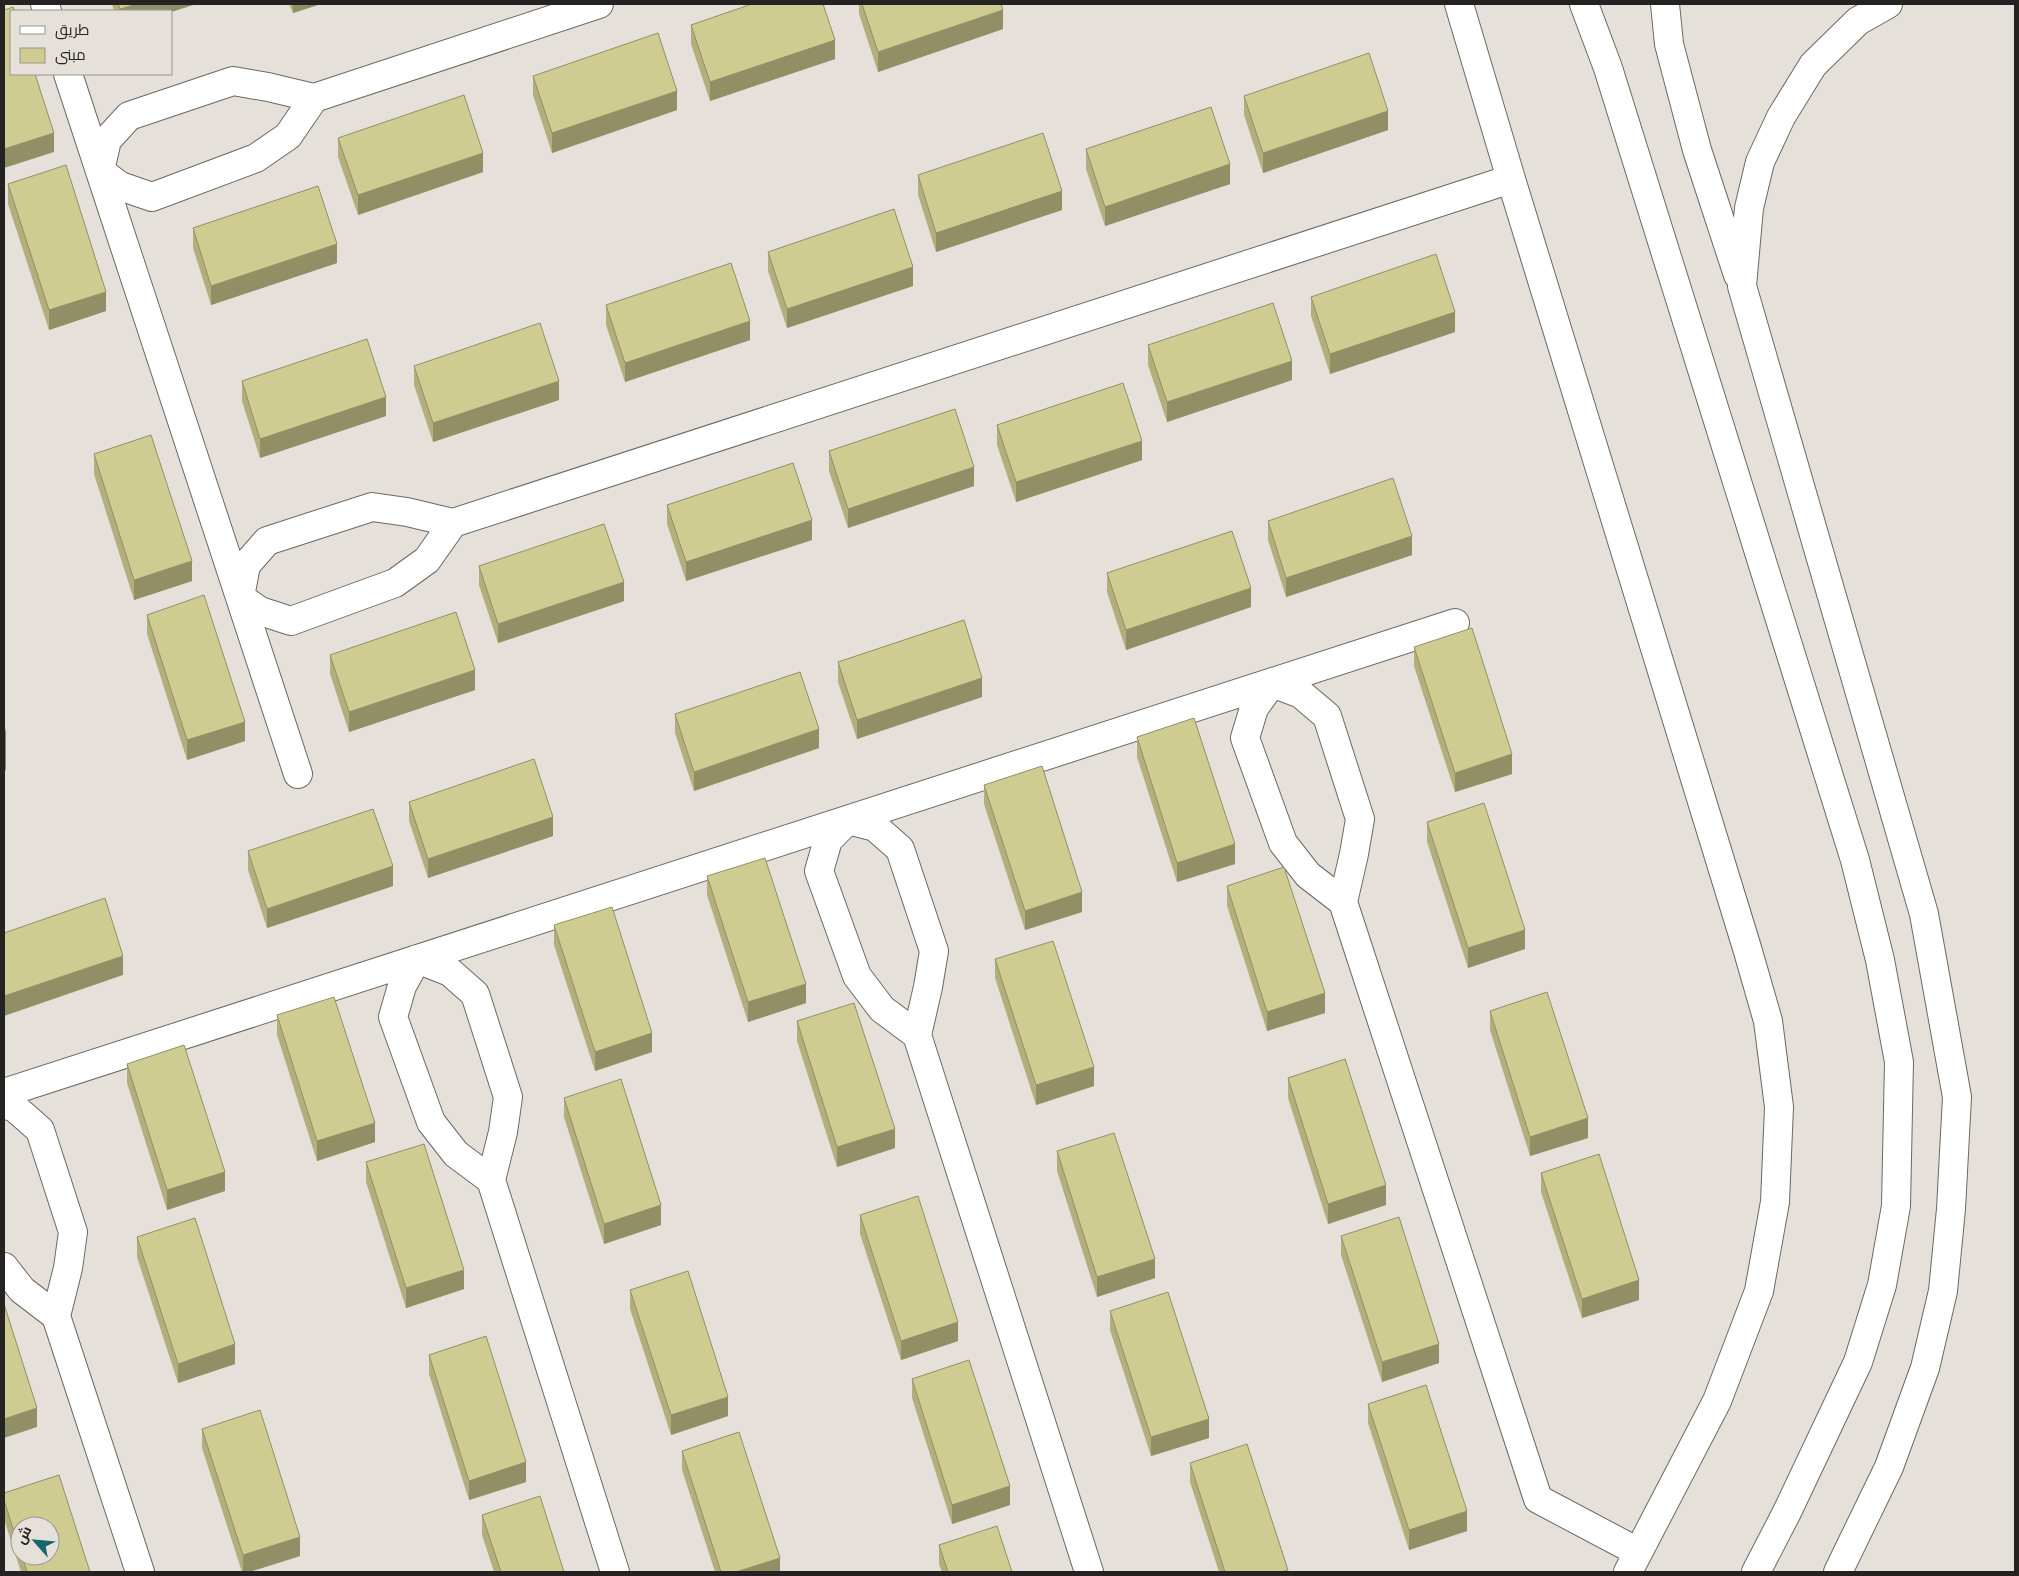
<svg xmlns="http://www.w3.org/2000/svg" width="2019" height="1576" font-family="Roboto,Cairo,sans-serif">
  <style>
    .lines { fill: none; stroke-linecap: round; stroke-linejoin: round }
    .street-casing { stroke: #6c6862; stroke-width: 30 }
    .secondary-casing { stroke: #6c6862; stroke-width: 30 }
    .street { stroke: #fff; stroke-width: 28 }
    .secondary { stroke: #fff; stroke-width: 28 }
    .wall { fill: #b2af7d; fill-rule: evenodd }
    .shaded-wall { fill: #918f66 }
    .building { fill: #cfcc91; stroke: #918f66 }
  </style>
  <rect width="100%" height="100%" fill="#e5e1da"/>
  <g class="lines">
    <defs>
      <path id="street" d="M45,4L47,11
        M1459,4L1511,179L1747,948L1768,1021L1779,1107L1775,1202L1759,1291L1717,1401L1628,1572
        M68,74L298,774
        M314,98L288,136L256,158L152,197L120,186L100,171L107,140L129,116L233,81L268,87L314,98L599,4
        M453,523L427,560L395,583L291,621L260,611L240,597L246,565L267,541L372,507L407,512L453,523L1511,179
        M1343,902L1308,875L1283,843L1245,738L1254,708L1272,683L1301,694L1327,716L1360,819L1354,854L1343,902L1538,1499L1638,1552
        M917,1035L882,1009L857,976L819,871L828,840L848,820L875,827L900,849L934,951L928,987L917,1035L1089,1572
        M4,1093L1455,623
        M4,1104L15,1108L40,1130L73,1232L68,1268L56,1316L140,1572
        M491,1180L456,1154L431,1122L393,1017L402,986L417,959L450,972L475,994L508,1097L503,1132L491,1180L615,1572
        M4,1267L22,1290L56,1316"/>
      <path id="secondary" d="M1584,4L1608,68L1855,860L1880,960L1899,1062L1896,1206L1882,1285L1858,1362L1787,1512L1756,1572
        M1665,4L1669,44L1697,150L1738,275
        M1838,1572L1889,1467L1925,1368L1943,1291L1951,1209L1957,1097L1924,914L1742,286L1749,208L1760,162L1781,117L1813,65L1858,21L1888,4"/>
    </defs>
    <use href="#street" class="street-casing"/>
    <use href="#secondary" class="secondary-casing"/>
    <use href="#street" class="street"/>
    <use href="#secondary" class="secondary"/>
  </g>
  <path class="wall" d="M112,4H196L171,12V11H114Z
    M289,4H321L293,13Z
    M859,4H1001L1003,29L878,72L859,14Z
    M691,25L835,59L710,101L691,44Z
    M533,76L677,110L552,153L533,95Z
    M1244,96L1388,130L1263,173L1244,115Z
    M338,138L483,172L358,215L338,157Z
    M1086,149L1230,184L1105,226L1086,169Z
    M918,175L1062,210L936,252L918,195Z
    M8,184L106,311L49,330L8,204Z
    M193,228L337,263L211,305L193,248Z
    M768,252L913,286L787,328L768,271Z
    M1311,297L1455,332L1330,374L1311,316Z
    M606,305L750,340L625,382L606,325Z
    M1148,345L1292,380L1167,422L1148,365Z
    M414,366L559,400L433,442L414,385Z
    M242,381L386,416L260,458L242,401Z
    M997,425L1142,460L1016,502L997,445Z
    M829,451L974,486L848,528L829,471Z
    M94,454L192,581L134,600L94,474Z
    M667,505L812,540L686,581L667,524Z
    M1268,521L1412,555L1286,597L1268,540Z
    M479,566L624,601L498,643L479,585Z
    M1107,573L1251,607L1126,650L1107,592Z
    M147,615L245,741L187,760L147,634Z
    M1414,647L1512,774L1455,792L1414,666Z
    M330,655L475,690L349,732L330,674Z
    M838,662L982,697L857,739L838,682Z
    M675,714L819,748L694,791L675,733Z
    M1137,737L1235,864L1177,882L1137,757Z
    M984,785L1082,912L1025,930L984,804Z
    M409,802L553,836L428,878L409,821Z
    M1427,822L1525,949L1468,968L1427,842Z
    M248,851L393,886L267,928L248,870Z
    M707,876L806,1003L748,1022L707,895Z
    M1227,886L1325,1013L1267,1031L1227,906Z
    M554,925L652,1052L595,1071L554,945Z
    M995,959L1094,1086L1036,1105L995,978Z
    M1490,1011L1588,1138L1530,1156L1490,1030Z
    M277,1015L375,1142L317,1161L277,1035Z
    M797,1021L895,1148L837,1167L797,1041Z
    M127,1064L225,1191L167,1210L127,1083Z
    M1288,1078L1386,1205L1328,1224L1288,1098Z
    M564,1098L661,1225L604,1244L564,1117Z
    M1057,1151L1155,1278L1097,1297L1057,1171Z
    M366,1162L464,1289L406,1308L366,1182Z
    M1541,1173L1639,1300L1582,1318L1541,1192Z
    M860,1215L958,1341L901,1360L860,1234Z
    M1341,1236L1439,1363L1382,1382L1341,1255Z
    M137,1237L235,1364L178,1383L137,1257Z
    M630,1290L728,1416L671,1435L630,1309Z
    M1110,1311L1209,1438L1151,1456L1110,1330Z
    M429,1355L526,1482L469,1500L429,1374Z
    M912,1379L1010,1505L952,1524L912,1398Z
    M1368,1404L1467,1531L1409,1550L1368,1423Z
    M202,1429L300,1556L249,1572H242L202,1448Z
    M682,1451L780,1572H715L682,1470Z
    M1190,1463L1288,1572H1219L1190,1482Z
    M4,1493L90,1572H21L4,1519ZM20,1526L50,1556H20Z
    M482,1515L564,1572H494L482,1535Z
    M939,1545L1012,1572H942L939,1564Z"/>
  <path class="shaded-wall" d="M137,4H196L171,12V11H120V9Z
    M293,4H321L293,13Z
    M1003,10V29L878,72V52Z
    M835,40V59L710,101V82Z
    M677,91V110L552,153V133Z
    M1388,111V130L1263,173V153Z
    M54,133V152L4,168V149Z
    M483,153V172L358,215V195Z
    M1230,164V184L1105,226V207Z
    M1062,191V210L936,252V233Z
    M337,244V263L211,305V286Z
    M913,267V286L787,328V309Z
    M106,292V311L49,330V310Z
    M1455,312V332L1330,374V354Z
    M750,321V340L625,382V363Z
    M1292,361V380L1167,422V402Z
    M559,381V400L433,442V423Z
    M386,397V416L260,458V439Z
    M1142,441V460L1016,502V482Z
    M974,467V486L848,528V509Z
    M812,520V540L686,581V562Z
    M1412,536V555L1286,597V578Z
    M192,561V581L134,600V580Z
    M624,582V601L498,643V624Z
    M1251,588V607L1126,650V630Z
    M475,670V690L349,732V712Z
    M982,678V697L857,739V720Z
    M245,722V741L187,760V740Z
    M819,729V748L694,791V772Z
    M6,733V770L4,771V734Z
    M1512,754V774L1455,792V773Z
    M553,817V836L428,878V859Z
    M1235,844V864L1177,882V863Z
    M393,866V886L267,928V909Z
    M1082,892V912L1025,930V911Z
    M1525,930V949L1468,968V948Z
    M123,956V975L4,1016V996Z
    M806,984V1003L748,1022V1002Z
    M1325,993V1013L1267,1031V1012Z
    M652,1033V1052L595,1071V1052Z
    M1094,1067V1086L1036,1105V1085Z
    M1588,1118V1138L1530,1156V1137Z
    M375,1123V1142L317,1161V1141Z
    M895,1129V1148L837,1167V1147Z
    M225,1172V1191L167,1210V1190Z
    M1386,1185V1205L1328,1224V1204Z
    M661,1205V1225L604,1244V1224Z
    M1155,1259V1278L1097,1297V1277Z
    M464,1270V1289L406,1308V1288Z
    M1639,1280V1300L1582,1318V1299Z
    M958,1322V1341L901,1360V1341Z
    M235,1344V1364L178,1383V1364Z
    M1439,1344V1363L1382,1382V1362Z
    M728,1397V1416L671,1435V1415Z
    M37,1408V1427L4,1438V1419Z
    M1209,1419V1438L1151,1456V1437Z
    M526,1462V1482L469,1500V1481Z
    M1010,1486V1505L952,1524V1505Z
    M1467,1511V1531L1409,1550V1530Z
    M300,1537V1556L249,1572H243V1555Z
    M780,1558V1572H736Z"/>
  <path class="building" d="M118,4H137L120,9Z
    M752,4H823L835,40L710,82L691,25Z
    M862,4H1001L1003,10L878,52Z
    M13,7L15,11H11V74H35L54,133L4,149V10Z
    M658,33L677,91L552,133L533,76Z
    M1369,53L1388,111L1263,153L1244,96Z
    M464,95L483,153L358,195L338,138Z
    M1211,107L1230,164L1105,207L1086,149Z
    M1043,133L1062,191L936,233L918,175Z
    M66,165L106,292L49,310L8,184Z
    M318,186L337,244L211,286L193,228Z
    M894,209L913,267L787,309L768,252Z
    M1436,254L1455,312L1330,354L1311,297Z
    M731,263L750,321L625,363L606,305Z
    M1273,303L1292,361L1167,402L1148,345Z
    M540,323L559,381L433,423L414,366Z
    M367,339L386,397L260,439L242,381Z
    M1123,383L1142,441L1016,482L997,425Z
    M955,409L974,467L848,509L829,451Z
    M151,435L192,561L134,580L94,454Z
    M793,463L812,520L686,562L667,505Z
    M1393,478L1412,536L1286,578L1268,521Z
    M604,524L624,582L498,624L479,566Z
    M1232,531L1251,588L1126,630L1107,573Z
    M204,595L245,722L187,740L147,615Z
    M456,612L475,670L349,712L330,655Z
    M964,620L982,678L857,720L838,662Z
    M1472,628L1512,754L1455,773L1414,647Z
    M800,672L819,729L694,772L675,714Z
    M1194,718L1235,844L1177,863L1137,737Z
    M4,726L6,733L4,734Z
    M534,759L553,817L428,859L409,802Z
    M1042,766L1082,892L1025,911L984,785Z
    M1484,803L1525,930L1468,948L1427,822Z
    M373,809L393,866L267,909L248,851Z
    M765,858L806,984L748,1002L707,876Z
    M1284,867L1325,993L1267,1012L1227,886Z
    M105,898L123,956L4,996V933Z
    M612,907L652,1033L595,1052L554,925Z
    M1053,941L1094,1067L1036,1085L995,959Z
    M1547,992L1588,1118L1530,1137L1490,1011Z
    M334,997L375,1123L317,1141L277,1015Z
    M854,1003L895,1129L837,1147L797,1021Z
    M184,1045L225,1172L167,1190L127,1064Z
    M1345,1059L1386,1185L1328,1204L1288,1078Z
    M621,1079L661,1205L604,1224L564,1098Z
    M1114,1133L1155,1259L1097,1277L1057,1151Z
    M424,1144L464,1270L406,1288L366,1162Z
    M1599,1154L1639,1280L1582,1299L1541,1173Z
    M918,1196L958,1322L901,1341L860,1215Z
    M1399,1217L1439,1344L1382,1362L1341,1236Z
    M195,1218L235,1344L178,1364L137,1237Z
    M688,1271L728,1397L671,1415L630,1290Z
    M1168,1292L1209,1419L1151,1437L1110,1311Z
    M4,1304L37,1408L4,1419Z
    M486,1336L526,1462L469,1481L429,1355Z
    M969,1360L1010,1486L952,1505L912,1379Z
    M1426,1385L1467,1511L1409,1530L1368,1404Z
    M260,1410L300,1537L243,1555L202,1429Z
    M739,1432L780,1558L736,1572H721L682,1451Z
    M1247,1444L1288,1570L1281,1572H1225L1190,1463Z
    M59,1475L90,1572H27L22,1556H50V1526H20V1551L4,1500V1493Z
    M540,1496L564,1572H501L482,1515Z
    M997,1526L1012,1572H948L939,1545Z"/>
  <rect width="2019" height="1576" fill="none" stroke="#252321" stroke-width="10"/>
  <rect x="10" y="10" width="162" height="65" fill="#e5e1da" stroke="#989590"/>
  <rect x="20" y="26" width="25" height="8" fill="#ffffff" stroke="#989590"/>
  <text x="55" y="35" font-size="15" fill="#252321">طريق</text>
  <rect x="20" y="48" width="25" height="15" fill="#cfcc91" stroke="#989590"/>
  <text x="55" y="60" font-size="15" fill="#252321">مبنى</text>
  <g transform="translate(35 1541) rotate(297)"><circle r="24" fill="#e5e1da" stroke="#989590"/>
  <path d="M0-4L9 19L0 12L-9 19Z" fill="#18666b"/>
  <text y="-8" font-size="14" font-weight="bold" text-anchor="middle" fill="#252321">ش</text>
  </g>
</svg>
